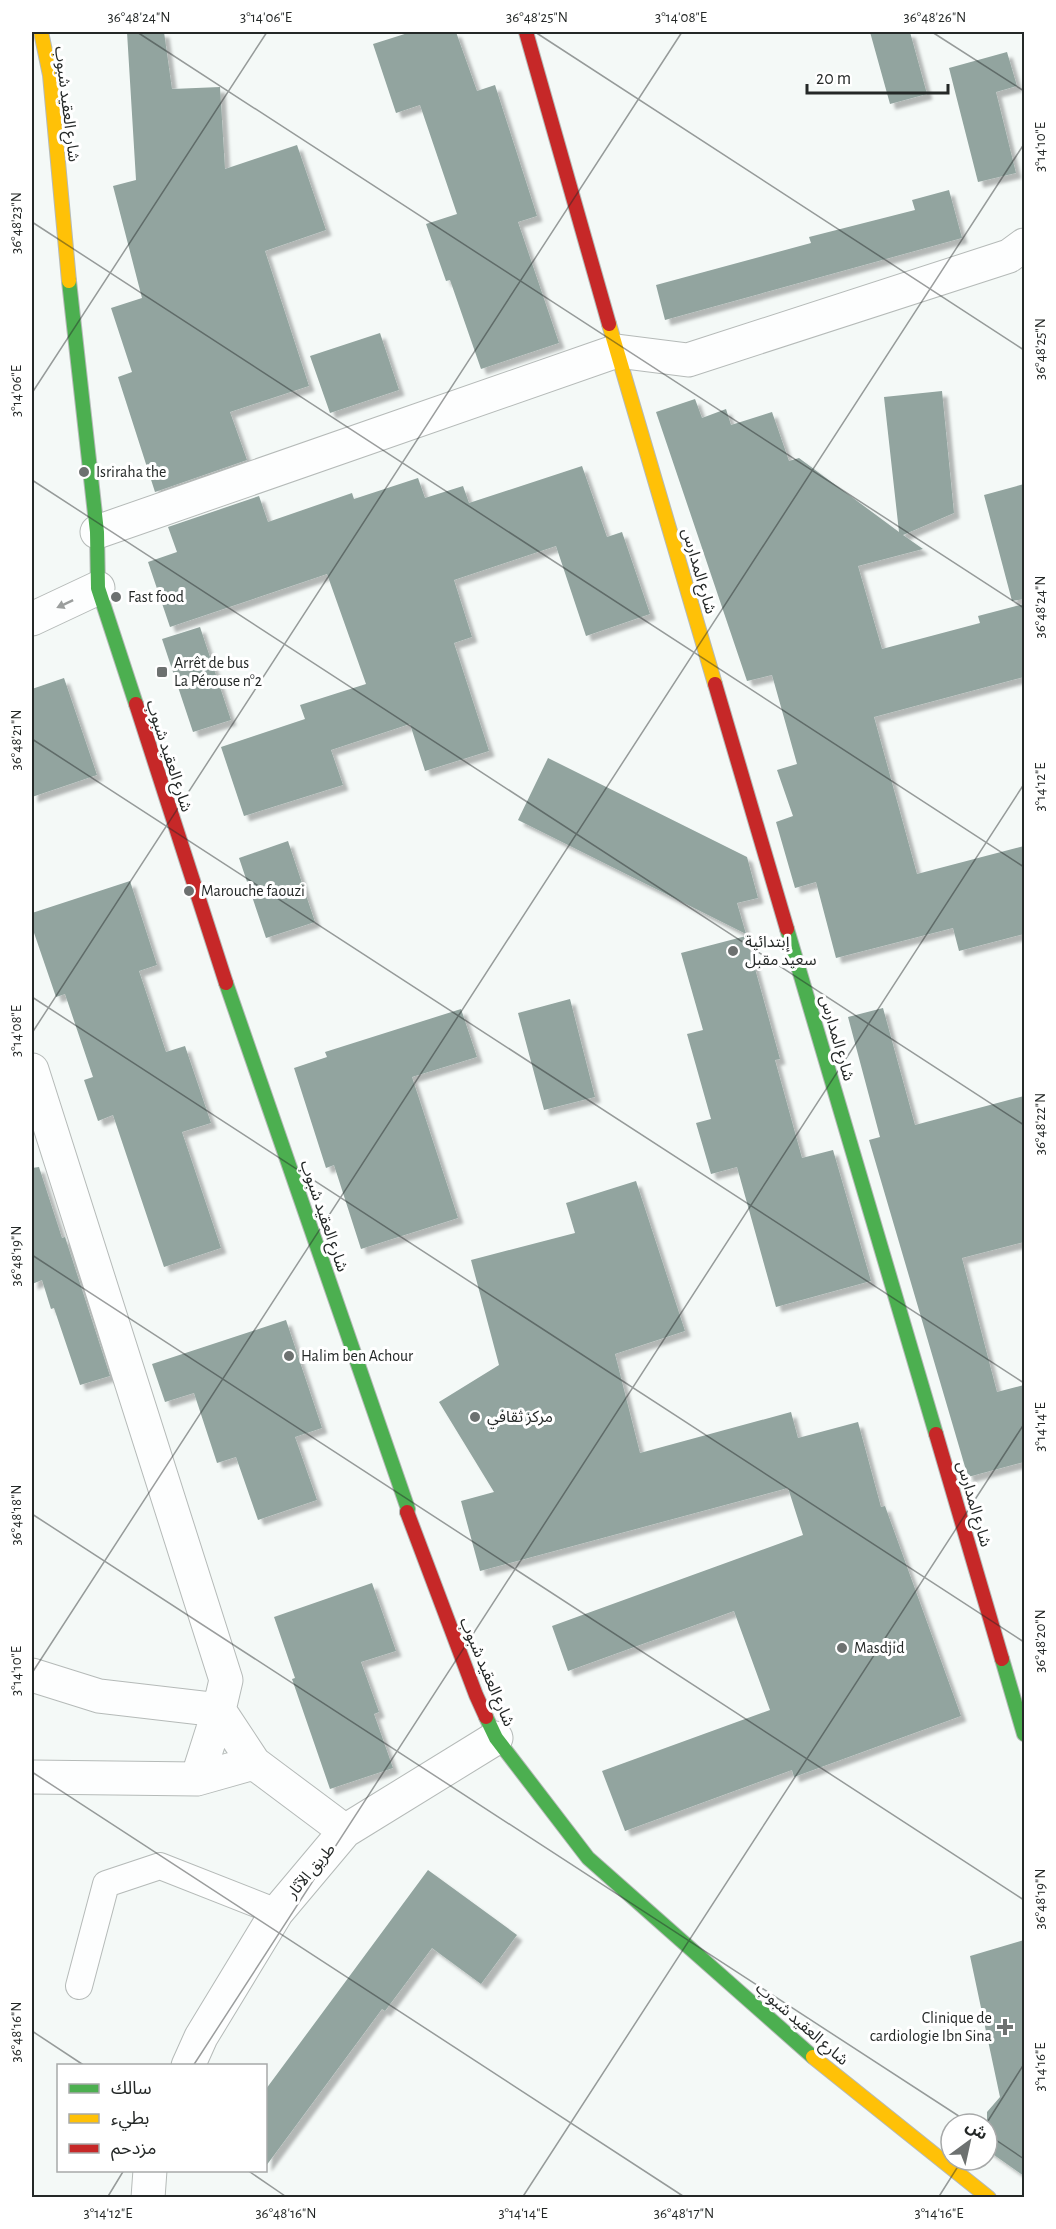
<svg xmlns="http://www.w3.org/2000/svg" width="1056" height="2229" font-family="'Alegreya Sans','Noto Sans Arabic',sans-serif">
  <style>
    .building { fill: #92a49f; filter: url(#shadow) }
    .lines { fill: none; stroke-linecap: round; stroke-linejoin: round }
    .lane-casing { stroke: #b5bab8; stroke-width: 28 }
    .street-casing { stroke: #b5bab8; stroke-width: 35 }
    .fast-casing { stroke: #b5bab8; stroke-width: 16 }
    .slow-casing { stroke: #b5bab8; stroke-width: 16 }
    .jam-casing { stroke: #b5bab8; stroke-width: 16 }
    .lane { stroke: #fdfefe; stroke-width: 26 }
    .street { stroke: #fdfefe; stroke-width: 33 }
    .fast { stroke: #4caf50; stroke-width: 14 }
    .slow { stroke: #ffc107; stroke-width: 14 }
    .jam { stroke: #c62828; stroke-width: 14 }
    .oneway { fill: #9b9e9d }
    .ticks { fill: none; stroke: #242827; stroke-width: 1.5; stroke-opacity: 0.45 }
    .poi-dot { fill: #6d7170; stroke: #fff; stroke-width: 2 }
    .labels { text-anchor: middle; dominant-baseline: central; stroke-width: 6; stroke-linejoin: round; paint-order: stroke }
    .street-label { font-size: 16px; fill: #242827; stroke: #fff }
    .poi-label { font-size: 16px; fill: #242827; stroke: #fff; text-anchor: start }
    .neatline { fill: none; stroke: #242827; stroke-width: 2 }
    .ticks-label { font-size: 15px; text-anchor: middle; fill: #242827 }
  </style>
  <defs>
    <filter id="shadow"><feDropShadow dx="5.5" dy="5.5" stdDeviation="1.5" flood-color="#0004"/></filter>
  </defs>
  <rect width="100%" height="100%" fill="#f4f9f7"/>
  <path class="building" d="M127,32H164L172,89L220,87L225,169L297,145L326,230L265,251L309,386L230,412L247,460L155,492L118,377L132,372L111,308L142,298L113,186L136,180Z
    M411,32H456L477,91L495,85L537,216L518,222L559,343L481,369L450,280L446,281L426,224L457,214L420,105L396,113L373,44Z
    M870,32H910L927,94L890,104Z
    M1007,52L1017,86L996,92L1016,173L978,182L949,68Z
    M949,190L962,238L665,320L656,285L811,243L809,237L915,210L912,200Z
    M380,333L399,390L330,413L310,356Z
    M942,391L954,513L903,535L923,549L858,566L882,649L980,623L978,616L1024,604V677L874,717L917,874L1024,846V934L959,951L953,928L836,958L816,882L795,888L776,822L793,816L777,770L797,764L772,675L747,681L656,412L695,399L702,418L726,409L731,425L772,412L789,461L799,458L899,532L884,397Z
    M582,466L607,537L622,532L650,614L586,636L556,546L454,580L472,637L454,643L489,751L425,771L410,724L331,750L343,785L244,816L221,747L305,719L300,705L366,684L327,574L170,627L148,562L177,552L168,527L259,496L268,522L352,493L354,499L418,478L425,498L463,486L469,503Z
    M1024,484V599L1012,601L984,495Z
    M200,627L231,720L193,732L162,639Z
    M64,678L97,775L32,797V689Z
    M548,758L747,857L758,898L737,903L746,934L518,820Z
    M288,841L315,922L266,938L239,858Z
    M130,881L157,965L139,971L166,1052L185,1046L211,1123L182,1132L221,1248L164,1267L113,1115L98,1121L84,1080L93,1077L65,994L56,997L32,927V913Z
    M746,936L780,1059L775,1060L802,1158L833,1150L871,1281L776,1307L737,1167L711,1174L696,1123L711,1119L687,1034L703,1030L681,953Z
    M570,999L595,1097L544,1110L518,1013Z
    M883,1008L915,1125L1024,1096V1242L962,1258L997,1392L1024,1385V1462L968,1477L869,1140L880,1137L848,1017Z
    M461,1009L477,1057L412,1077L458,1218L361,1249L334,1165L326,1168L294,1068L327,1057L325,1052Z
    M39,1167L62,1238L65,1237L110,1376L80,1385L54,1308L51,1309L42,1280L32,1284V1168Z
    M636,1181L685,1331L615,1354L640,1453L791,1412L798,1438L858,1422L881,1507L885,1506L961,1716L794,1777L792,1770L625,1831L602,1771L770,1710L734,1611L568,1671L552,1626L803,1535L788,1488L480,1571L461,1501L494,1492L439,1402L499,1365L471,1260L575,1233L566,1203Z
    M286,1320L322,1428L295,1437L317,1500L258,1520L236,1457L217,1463L194,1393L165,1402L152,1364Z
    M372,1583L396,1651L361,1662L379,1712L374,1714L393,1768L330,1789L292,1679L295,1678L274,1617Z
    M428,1870L517,1935L481,1984L432,1948L385,2011L382,2009L266,2166V2089Z
    M1024,1940V2176L987,2150V2112L1000,2097L970,1956Z"/>
  <g class="lines">
    <defs>
      <path id="lane" d="M79,1986L106,1884L160,1866L277,1912"/>
      <path id="street" d="M97,532L617,351L688,360L1009,256L1024,245
        M32,619L98,588
        M32,1070L226,1680L219,1710L99,1696L32,1675
        M219,1710L254,1763L345,1831
        M32,1777L197,1779L254,1763
        M197,1779L219,1710
        M188,2066L201,2037L277,1912L345,1831L496,1738
        M148,2198L150,2170"/>
      <path id="fast" d="M69,281L97,532L98,588L136,704
        M787,929L936,1434
        M226,983L408,1509L407,1512
        M1002,1659L1024,1734
        M486,1717L496,1738L588,1858L813,2057"/>
      <path id="slow" d="M41,32L50,75L69,281
        M609,324L715,684
        M813,2057L989,2198"/>
      <path id="jam" d="M526,32L609,324
        M715,684L787,929
        M136,704L226,983
        M936,1434L1002,1659
        M407,1512L476,1695L486,1717"/>
    </defs>
    <use href="#lane" class="lane-casing"/>
    <use href="#street" class="street-casing"/>
    <use href="#fast" class="fast-casing"/>
    <use href="#slow" class="slow-casing"/>
    <use href="#jam" class="jam-casing"/>
    <use href="#lane" class="lane"/>
    <use href="#street" class="street"/>
    <use href="#fast" class="fast"/>
    <use href="#slow" class="slow"/>
    <use href="#jam" class="jam"/>
  </g>
  <defs><path id="oneway-solid" d="M-6-.8H1V-3.2L6.5 0L1 3.2V.8H-6Z" transform="scale(1.5)"/></defs>
  <use class="oneway" href="#oneway-solid" transform="translate(65 604) rotate(155)"/>
  <path class="ticks" d="M137,32L1024,608M535,32L1024,350M932,32L1024,91M32,222L1024,867M32,393L267,32M32,480L1024,1125M32,739L1024,1383M32,997L1024,1642M32,1033L682,32M32,1255L1024,1900M32,1514L971,2124M32,1673L1024,144M32,1772L686,2198M32,2031L85,2066M193,2066L1024,784M986,2124L1024,2064M987,2134L1024,2159M247,2170L288,2198M107,2198L124,2170M522,2198L1024,1424M938,2198L962,2160"/>
  <g class="poi-dot">
    <circle cx="84" cy="472" r="6"/>
    <circle cx="116" cy="597" r="6"/>
    <rect x="156" y="666" width="12" height="12" rx="3"/>
    <circle cx="189" cy="891" r="6"/>
    <circle cx="733" cy="951" r="6"/>
    <circle cx="289" cy="1356" r="6"/>
    <circle cx="475" cy="1417" r="6"/>
    <circle cx="842" cy="1648" r="6"/>
    <path d="M1002 2018h6v6h6v6h-6v6h-6v-6h-6v-6h6z"/>
  </g>
  <g class="labels">
    <g class="street-label">
      <text transform="translate(67 104) rotate(83)">شارع العقيد شبوب</text>
      <text transform="translate(699 571) rotate(74)">شارع المدارس</text>
      <text transform="translate(169 756) rotate(72)">شارع العقيد شبوب</text>
      <text transform="translate(837 1038) rotate(74)">شارع المدارس</text>
      <text transform="translate(324 1216) rotate(71)">شارع العقيد شبوب</text>
      <text transform="translate(974 1504) rotate(74)">شارع المدارس</text>
      <text transform="translate(487 1672) rotate(67)">شارع العقيد شبوب</text>
      <text transform="translate(311 1871) rotate(-50)">طريق الآثار</text>
      <text transform="translate(802 2024) rotate(41)">شارع العقيد شبوب</text>
    </g>
    <g class="poi-label">
      <text x="96" y="472">Isriraha the</text>
      <text x="128" y="597">Fast food</text>
      <text x="174" y="663">Arrêt de bus<tspan x="174" dy="18">La Pérouse n°2</tspan></text>
      <text x="201" y="891">Marouche faouzi</text>
      <text x="745" y="942">إبتدائية<tspan x="745" dy="18">سعيد مقبل</tspan></text>
      <text x="301" y="1356">Halim ben Achour</text>
      <text x="487" y="1417">مركز ثقافي</text>
      <text x="854" y="1648">Masdjid</text>
      <text x="992" y="2018" text-anchor="end">Clinique de<tspan x="992" dy="18">cardiologie Ibn Sina</tspan></text>
    </g>
  </g>
  <rect width="1056" height="2229" fill="none" stroke="#ffffff" stroke-width="66"/>
  <rect x="57" y="2064" width="210" height="108" fill="#ffffff" stroke="#a7a9a9" stroke-width="1.5"/>
  <rect x="69" y="2084" width="30" height="9" fill="#4caf50" stroke="#a7a9a9" stroke-width="1.5"/>
  <text x="111" y="2094" font-size="18" fill="#242827">سالك</text>
  <rect x="69" y="2114" width="30" height="9" fill="#ffc107" stroke="#a7a9a9" stroke-width="1.5"/>
  <text x="111" y="2124" font-size="18" fill="#242827">بطيء</text>
  <rect x="69" y="2144" width="30" height="9" fill="#c62828" stroke="#a7a9a9" stroke-width="1.5"/>
  <text x="111" y="2154" font-size="18" fill="#242827">مزدحم</text>
  <g transform="translate(969 2142) rotate(33)"><circle r="28" fill="#ffffff" stroke="#a7a9a9" stroke-width="1.5"/>
  <path d="M0-4.5L10 22L0 15L-10 22Z" fill="#6d7170"/>
  <text y="-9" font-size="16" font-weight="bold" text-anchor="middle" fill="#242827">ش</text>
  </g>
  <path d="M807 84v9h141v-9" fill="none" stroke="#242827" stroke-width="3"/>
  <text x="816" y="84" font-size="18" fill="#242827" stroke="#ffffff" stroke-width="4.5" paint-order="stroke">20 m</text>
  <rect x="33" y="33" width="990" height="2163" class="neatline"/>
  <g class="ticks-label">
    <text x="139" y="22">36°48'24"N</text>
    <text x="266" y="22">3°14'06"E</text>
    <text x="537" y="22">36°48'25"N</text>
    <text x="681" y="22">3°14'08"E</text>
    <text x="935" y="22">36°48'26"N</text>
    <text transform="translate(1040 147) rotate(-90)" y="5">3°14'10"E</text>
    <text transform="translate(16 223) rotate(-90)" y="5">36°48'23"N</text>
    <text transform="translate(1040 349) rotate(-90)" y="5">36°48'25"N</text>
    <text transform="translate(16 391) rotate(-90)" y="5">3°14'06"E</text>
    <text transform="translate(1040 607) rotate(-90)" y="5">36°48'24"N</text>
    <text transform="translate(16 740) rotate(-90)" y="5">36°48'21"N</text>
    <text transform="translate(1040 787) rotate(-90)" y="5">3°14'12"E</text>
    <text transform="translate(16 1031) rotate(-90)" y="5">3°14'08"E</text>
    <text transform="translate(1040 1124) rotate(-90)" y="5">36°48'22"N</text>
    <text transform="translate(16 1256) rotate(-90)" y="5">36°48'19"N</text>
    <text transform="translate(1040 1427) rotate(-90)" y="5">3°14'14"E</text>
    <text transform="translate(16 1515) rotate(-90)" y="5">36°48'18"N</text>
    <text transform="translate(1040 1641) rotate(-90)" y="5">36°48'20"N</text>
    <text transform="translate(16 1671) rotate(-90)" y="5">3°14'10"E</text>
    <text transform="translate(1040 1899) rotate(-90)" y="5">36°48'19"N</text>
    <text transform="translate(16 2032) rotate(-90)" y="5">36°48'16"N</text>
    <text transform="translate(1040 2067) rotate(-90)" y="5">3°14'16"E</text>
    <text x="108" y="2218">3°14'12"E</text>
    <text x="286" y="2218">36°48'16"N</text>
    <text x="523" y="2218">3°14'14"E</text>
    <text x="684" y="2218">36°48'17"N</text>
    <text x="939" y="2218">3°14'16"E</text>
  </g>
</svg>
